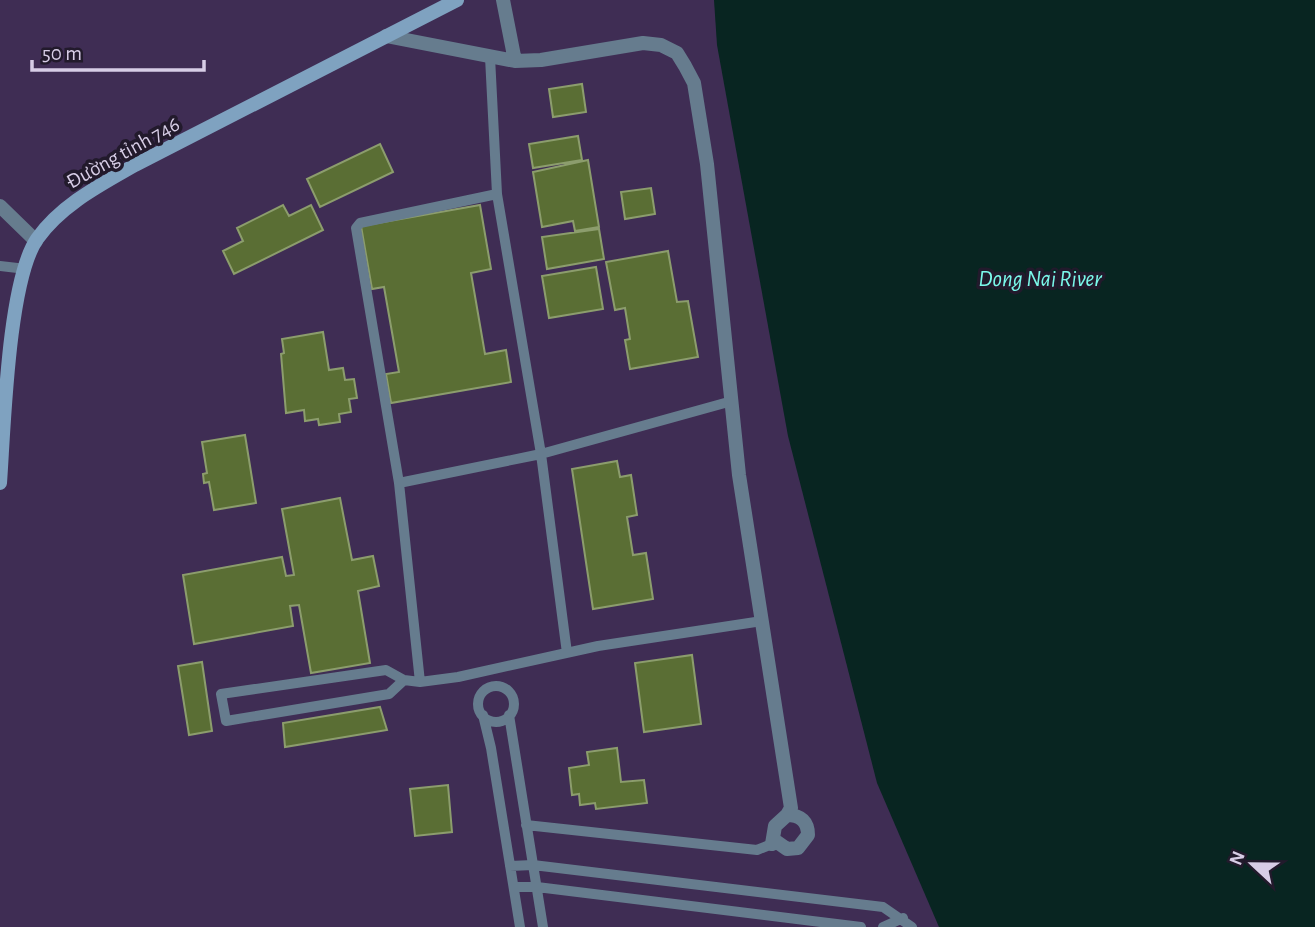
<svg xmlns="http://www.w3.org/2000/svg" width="1315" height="927" font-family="'Alegreya Sans',sans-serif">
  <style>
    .water { fill: #082521 }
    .building { fill: #5a6e34; stroke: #8c9d6d; stroke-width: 2 }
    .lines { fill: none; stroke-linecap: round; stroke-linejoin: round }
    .service { stroke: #667c8e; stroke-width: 10 }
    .minor { stroke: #667c8e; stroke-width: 14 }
    .secondary { stroke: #7fa2c0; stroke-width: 14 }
    .labels { text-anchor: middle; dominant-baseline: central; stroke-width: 7; stroke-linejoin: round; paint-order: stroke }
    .street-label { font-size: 21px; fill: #d7cde6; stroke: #221a2c }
    .water-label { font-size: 23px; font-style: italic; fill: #7af9ea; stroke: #221a2c }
  </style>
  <rect width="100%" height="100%" fill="#3f2d54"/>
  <path class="water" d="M714,0H1315V927H939L877,783L788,436L717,45Z"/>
  <path class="building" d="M582,84L586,112L553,117L549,89Z
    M578,136L582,160L533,168L529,144Z
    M380,144L393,172L320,207L307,179Z
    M588,160L599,227L575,231L573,221L542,227L533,172Z
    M651,188L655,214L625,219L621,192Z
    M283,205L289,216L311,205L323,230L234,274L223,251L243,241L237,228Z
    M480,205L491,269L471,273L485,354L506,350L511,382L391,403L386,374L399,372L384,287L372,289L361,226Z
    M599,229L604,259L547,269L542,237Z
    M668,251L677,302L688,301L698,357L630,369L625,340L630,339L625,308L615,310L606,262Z
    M596,267L603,309L549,318L542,276Z
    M323,332L329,370L343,368L345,380L354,379L357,398L349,399L351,412L339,414L340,422L319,425L318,419L305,421L304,410L286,413L281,354L284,353L282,339Z
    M245,435L256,503L214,510L209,482L204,483L203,474L207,473L202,442Z
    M617,461L620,477L631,475L637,515L627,517L633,555L646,553L653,599L593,609L572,469Z
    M340,498L352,560L373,556L379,586L358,591L370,663L311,673L299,605L290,606L293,626L194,644L183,575L282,557L286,576L294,575L282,509Z
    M692,655L701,724L644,732L635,663Z
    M202,662L212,731L189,735L178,666Z
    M380,707L387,730L285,747L283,723Z
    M617,748L621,782L644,780L647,803L596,809L595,803L580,805L579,794L572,795L569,768L589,765L587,752Z
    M448,785L452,832L415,836L410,789Z"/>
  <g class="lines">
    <path class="service" d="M490,57L497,194L541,454L567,653
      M497,194L360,223L356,228L399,483L541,454L732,401
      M0,266L26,269
      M399,483L420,682
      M404,680L389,694L226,721L221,694L386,670L404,680L420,682L458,677L598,646L762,621
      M478 704a18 18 0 1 1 36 0a18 18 0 1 1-36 0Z
      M483,715L491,748L520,927
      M509,715L543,927
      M526,825L757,850L772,844
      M510,866L533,865L883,907L912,927
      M514,887H537L861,927
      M883,927L903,918"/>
    <path class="minor" d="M503,0L515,61
      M386,36L515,61L541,60L643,43L661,45L677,53L685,66L694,83L707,164L739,475L791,808L787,815
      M0,206L36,241
      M787,815C801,815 808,822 808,835L798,848L787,849L777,842L772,844L775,826Z"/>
    <path class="secondary" d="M0,483C4,428 8,281 37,239C61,205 100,185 135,165L457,0"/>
  </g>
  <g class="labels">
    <g class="street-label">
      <text transform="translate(123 153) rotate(-29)">Đường tỉnh 746</text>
    </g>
    <g class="water-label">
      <text x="1040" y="279">Dong Nai River</text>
    </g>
  </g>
  <g transform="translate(1252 864) rotate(292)" stroke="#221a2c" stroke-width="5" paint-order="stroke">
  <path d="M0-5L12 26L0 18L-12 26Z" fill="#d7cde6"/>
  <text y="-10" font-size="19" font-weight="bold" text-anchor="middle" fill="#d7cde6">N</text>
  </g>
  <path d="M32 60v10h172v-10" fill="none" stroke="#d7cde6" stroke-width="3.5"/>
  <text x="42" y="60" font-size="21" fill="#d7cde6" stroke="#221a2c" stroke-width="5" paint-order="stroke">50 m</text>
</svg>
